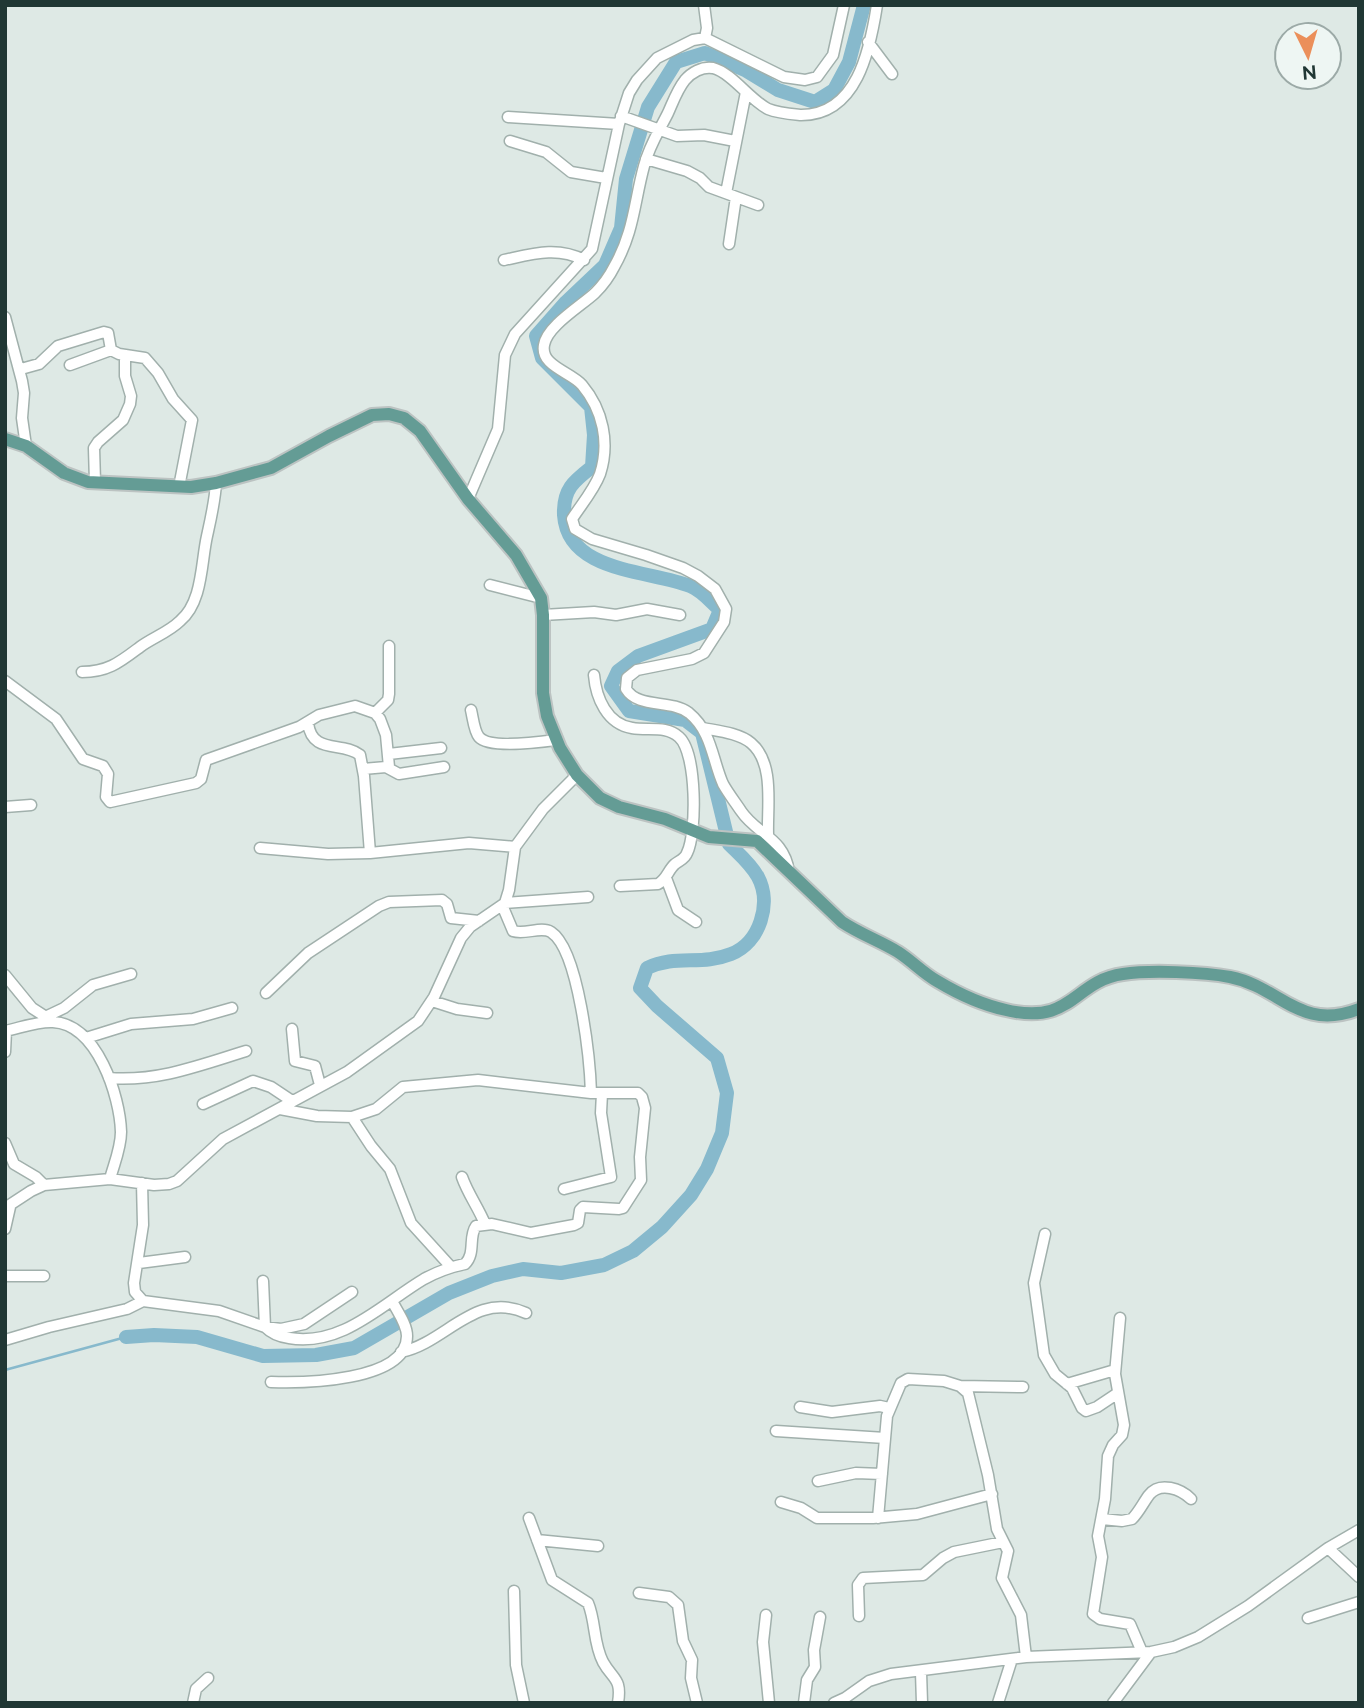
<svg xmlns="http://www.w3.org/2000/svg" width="1364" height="1708" font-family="Raleway,sans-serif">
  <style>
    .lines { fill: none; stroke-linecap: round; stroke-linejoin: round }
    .stream { stroke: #87b9cc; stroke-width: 2.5 }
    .river { stroke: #87b9cc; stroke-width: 14 }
    .minor-casing { stroke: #a1b0ac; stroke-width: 13 }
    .major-casing { stroke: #bcc3c2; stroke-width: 16 }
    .minor { stroke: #fff; stroke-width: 10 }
    .major { stroke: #649c95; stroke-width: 12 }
  </style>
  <rect width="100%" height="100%" fill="#dee9e5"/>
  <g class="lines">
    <path class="stream" d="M5,1370L126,1337"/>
    <path class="river" d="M126,1337L154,1335L197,1337L263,1356L316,1355L354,1348L449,1293L492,1276L523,1269L561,1273L604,1265L633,1251L662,1227L691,1195L707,1169L722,1133L727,1093L717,1058L657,1006L640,988L647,968C676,954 701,966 731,954C760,943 772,903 758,877C751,864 739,854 729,844L702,733L685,720L629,711L611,686L618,671L638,656L712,629L720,610C711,602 701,590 690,586C649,570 568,573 564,515C563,489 574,481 592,467L594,435L591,407L542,358L536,336L566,302L605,265L621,228L626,179L648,107L676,62L705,53L745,70L778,90L815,102L834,90L849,62L864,5"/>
    <defs>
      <path id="minor" d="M704,5L707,28L705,38
        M868,42L892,74
        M621,116L677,136L704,135L735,141
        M508,117L619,124
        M510,141L546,152L571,172L606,178
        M646,159L687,171L700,178L709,187L758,205
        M726,193L746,92
        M729,244L736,197
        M504,260C532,254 557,246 584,260
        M5,317L22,381L24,393L22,418L26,446
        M70,365L111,350
        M21,369L39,364L58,346L104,332L108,333L111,350L119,354L145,358L158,373L173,399L192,420L179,487
        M95,482L94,448L98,442L123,420L130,404L131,396L125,376V356
        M468,499L498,429L505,355L515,334L592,249L619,124L629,93L637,80L657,58L693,40L705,38L784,77L805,80L817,77L833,55L844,5
        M490,585L541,598
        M543,615L594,612L616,615L647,609L680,615
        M82,672C108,672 120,662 140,647C152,638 169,632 180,621C203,602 201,562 207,536C211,518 215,501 216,483
        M594,675C596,698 607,724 632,728C648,731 666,725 679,737C697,753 697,833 687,853C685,859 680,860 675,864C668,870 667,879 658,884L620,886
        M5,681L56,719L83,759L103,766L108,774L106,797L110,802L196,783L201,779L206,760L299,727L319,715L355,706L375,713L380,719L386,735L389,767
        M471,710C473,718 474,731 479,737C489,749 541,742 556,740
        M375,713L388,700L389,694V646
        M308,723C312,755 342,741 360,755L364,776L370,853
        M703,728C718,731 739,733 751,743C775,763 767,807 768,834
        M389,754L441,748
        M363,769L386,767L399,774L444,767
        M5,807L31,805
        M260,848L328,854L370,853L469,843L515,847
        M789,872C784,837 757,835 741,811C735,802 728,793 723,784C712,759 712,732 689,713C671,699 638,709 626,689L627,678L637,670L692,659L704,653L724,622L726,609L715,589L698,576L683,568L646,555L592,539L575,529L572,519C581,505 594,490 600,474C610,443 603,410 582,385C571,372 540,366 544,345C547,326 581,306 595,293C603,285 609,277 614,267C634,232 634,203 644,166C649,146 659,131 668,113C673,102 677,90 685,80C691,73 702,66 713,68C732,73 750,100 768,109C778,113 790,114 800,115C857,116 870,50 877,5
        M666,878L678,910L696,922
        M505,903L588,897
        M502,905L513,931C525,935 541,926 551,932C579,950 590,1061 591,1093
        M5,975L32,1008L49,1019
        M266,993L308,953L379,906L389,902L442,900L447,904L451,918L479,921
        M432,1001L457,1009L487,1013
        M45,1017L64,1008L93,985L131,974
        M292,1029L295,1061L315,1066L320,1085
        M5,1031C20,1028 38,1021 53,1022C97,1024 120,1096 121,1132C121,1148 114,1164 110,1179
        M86,1038L131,1024L193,1019L232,1008
        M5,1052L6,1031
        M109,1078C157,1082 201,1065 246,1051
        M203,1104L253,1081L271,1087L292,1101
        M352,1117L371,1146L390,1169L411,1223L451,1267
        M5,1143L14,1164L36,1177L44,1185
        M462,1177C468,1194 478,1207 485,1224
        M142,1183L143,1225L134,1283L135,1292L143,1301L219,1311L265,1327L281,1329L304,1324L352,1292
        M564,1189L611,1177L601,1113L602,1093
        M5,1208L31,1191L44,1185L110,1179L154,1185L169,1184L177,1181L223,1139L347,1072L418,1021L434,997L461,938L470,927L505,903L509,890L515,847L543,809L577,775
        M5,1229L10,1207
        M1045,1234L1034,1283L1044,1355L1055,1374L1072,1388L1082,1408L1086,1411L1097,1407L1118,1393
        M139,1263L185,1257
        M5,1276H44
        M263,1281L265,1327C272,1334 280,1337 289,1338C342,1347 382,1304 424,1279C437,1272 450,1267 465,1264C476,1253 468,1237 476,1226L492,1224L531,1233L574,1225L578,1223L580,1210L583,1207L619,1209L623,1208L641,1180L640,1157L645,1108L642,1097L638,1093H591L478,1080L403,1087L376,1109L352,1117L317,1116L280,1109
        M1120,1318L1115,1374L1124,1425L1122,1435L1113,1445L1108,1456L1105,1499L1098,1536L1102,1557L1093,1614L1100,1619L1130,1624L1142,1652
        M5,1340L49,1327L127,1309L143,1301
        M401,1352C446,1343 475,1290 526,1313
        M271,1382C302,1383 407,1382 407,1336C407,1324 397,1311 392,1301
        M1067,1384L1115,1370
        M960,1386L1023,1387
        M800,1407L832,1412L880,1406L889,1408
        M776,1431L885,1438
        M818,1481L856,1473L882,1474
        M781,1502L801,1508L817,1518H873L917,1514L992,1494
        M529,1518L552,1580L588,1603C596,1622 593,1643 603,1662C613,1680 622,1678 618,1703
        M878,1518L887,1416L901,1383L908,1379L944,1381L960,1386L968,1393L988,1475L997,1529L1008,1551L1002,1578L1021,1615L1026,1657
        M1102,1519L1122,1521L1132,1519C1139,1512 1143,1503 1149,1495C1160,1481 1181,1489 1191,1499
        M537,1540L598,1546
        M1328,1548L1359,1577
        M514,1591L516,1665L524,1703
        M639,1593L669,1597L678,1605L683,1641L692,1660L691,1678L697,1703
        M766,1615L763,1642L769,1703
        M859,1616L858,1585L863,1578L923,1575L943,1558L954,1552L1003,1542
        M1308,1618L1359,1602
        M921,1672L922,1703
        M193,1703L196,1689L208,1678
        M804,1703L807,1680L815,1667L814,1650L820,1617
        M834,1703L845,1698L869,1681L891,1674L1026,1657L1151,1652L1174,1647L1198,1637L1248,1606L1328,1548L1359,1530
        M998,1703L1012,1659
        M1113,1703L1151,1652"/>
      <path id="major" d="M5,439L26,446L64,473L88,482L191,487L216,483L271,468L329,436L372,415L389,414L404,418L420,431L468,499L516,555L541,598L543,615V693L547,716L560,748L577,775L600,798L619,807L665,819L709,837L757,841L842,922C860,934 880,941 898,952C912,961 923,973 937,981C957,993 983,1005 1006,1010C1073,1026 1073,981 1123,974C1149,970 1204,972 1230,977C1281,987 1299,1032 1359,1009"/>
    </defs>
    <use href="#minor" class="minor-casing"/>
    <use href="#major" class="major-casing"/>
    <use href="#minor" class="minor"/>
    <use href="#major" class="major"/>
  </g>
  <rect width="1364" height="1708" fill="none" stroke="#203734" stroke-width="14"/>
  <g transform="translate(1308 56) rotate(175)"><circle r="33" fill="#eef6f3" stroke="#9caaa7" stroke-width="2"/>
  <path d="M0-5L12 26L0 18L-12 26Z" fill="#eb8f5a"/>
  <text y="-10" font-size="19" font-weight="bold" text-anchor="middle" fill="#203734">N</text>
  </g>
</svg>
